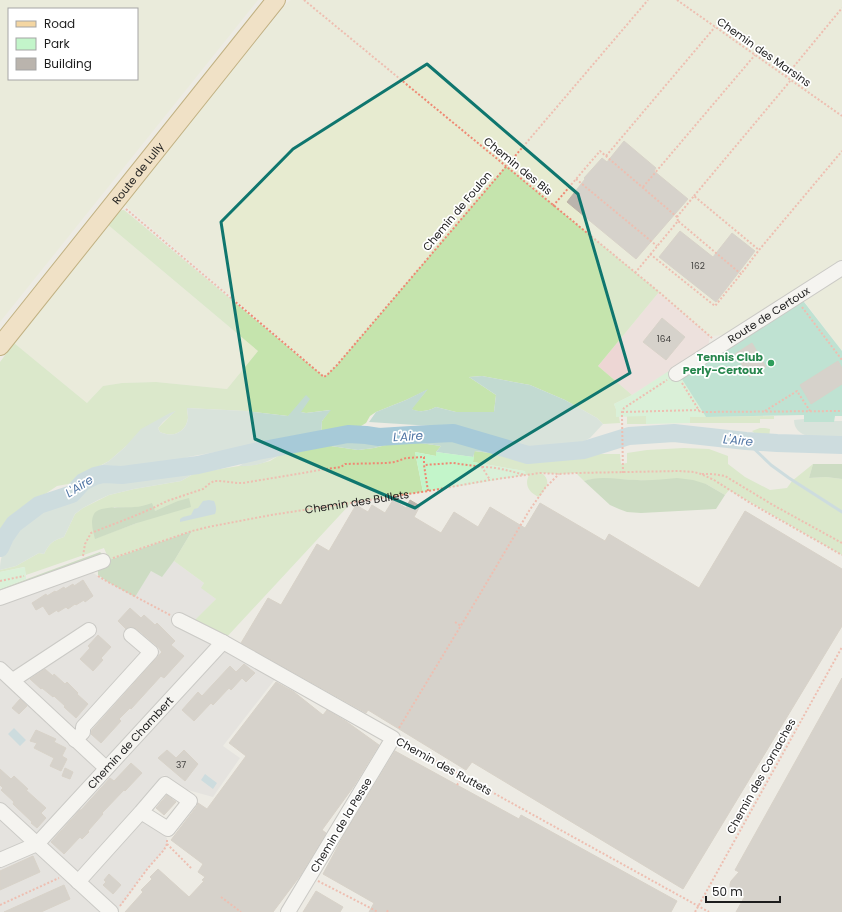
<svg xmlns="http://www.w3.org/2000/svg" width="842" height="912" font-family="Poppins,sans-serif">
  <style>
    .residential { fill: #dbdada }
    .commercial { fill: #edd6d4 }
    .farmland { fill: #e7ebd0; fill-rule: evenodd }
    .grass { fill: #c5e4ad; fill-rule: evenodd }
    .forest { fill: #a6ca9b }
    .wetland { fill: #c2dad1 }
    .park { fill: #c3f5ca }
    .pitch { fill: #87d7bd }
    .water { fill: #a7cad8 }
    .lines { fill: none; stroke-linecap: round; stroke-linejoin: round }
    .stream { stroke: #a7cad8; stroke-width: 3 }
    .river { stroke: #a7cad8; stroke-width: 18 }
    .building { fill: #bab4ad; stroke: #beb3a7 }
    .minor-casing { stroke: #a1a1a1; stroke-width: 16 }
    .major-casing { stroke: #8b690b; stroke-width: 20 }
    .path { stroke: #ef8873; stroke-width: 2; stroke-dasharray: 2 2; stroke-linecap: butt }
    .minor { stroke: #fff; stroke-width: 14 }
    .major { stroke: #f4d6a2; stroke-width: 18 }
    .marked { fill: none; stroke: #0f766e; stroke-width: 3; stroke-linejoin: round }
    .leisure-dot { fill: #2e9e5b; stroke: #fff; stroke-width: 1.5 }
    .labels { text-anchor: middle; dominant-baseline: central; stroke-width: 3.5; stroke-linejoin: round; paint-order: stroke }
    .number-label { font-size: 9px; fill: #444341 }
    .street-label { font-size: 11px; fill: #1d1d1d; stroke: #fff }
    .leisure-label { font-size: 11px; font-weight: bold; fill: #27864d; stroke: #fff; text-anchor: end }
    .water-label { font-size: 12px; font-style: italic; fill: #5176a5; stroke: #fff }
  </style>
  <rect width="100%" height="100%" fill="#edebe4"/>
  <path class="residential" d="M174,561L204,583L202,588L216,599L192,624L279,674L223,746L240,758L213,797L184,789L177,786L164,775L132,811L167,838V844L164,850L141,876L132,891L116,912H0V595L85,568L108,582L135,596L151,571L162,576Z"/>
  <path class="commercial" d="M659,292L710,336L708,347L632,395L598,366Z"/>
  <path class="farmland" d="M0,0H258L105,191L0,322ZM9,9H137V79H9Z
    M291,0H842V111L839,114L842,116V262L725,335L710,336L506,166L337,365L328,374L324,377L127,207L125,204L126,201L288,2Z
    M107,224L258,351L227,389L156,382L122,383L103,386L87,403L14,343Z
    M842,274V351L804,301V298Z"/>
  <path class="grass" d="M506,166L659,292L598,366L632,395L614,404L616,409V417L619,416L620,423L603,424L597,418L565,400L530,385L482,376L469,377L496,395L494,412H456L436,407C428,411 420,413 411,409L427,390L406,400L376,412L370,416L366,423L356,429L350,427L321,435L322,421L330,410L306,413L301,412L288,416L246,411L187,408C187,411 188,415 188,418C186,433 172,438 160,432L158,428L175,411L125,447L109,461L80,476L76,481L68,484L57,486L23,509L4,529L3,534L0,538V362L14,343L87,403L103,386L122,383L156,382L227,389L258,351L107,224L117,211L124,210L135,219L324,377L328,374L337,365Z
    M627,416H646V424H627Z
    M774,416V419H760V423H690V417Z
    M760,428H765L770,429L769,438C761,438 757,436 752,431Z
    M413,442L441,446L436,452V456L415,452L423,492L352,502L224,640L191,624L216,599L201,588L204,583L174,561L192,531L109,560L104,548L26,575L24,567L0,572V570L16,566L39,553L44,554C50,543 52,541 64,537L75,514L83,508L109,495L134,489L181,481L195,473L239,466L254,465L270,461L283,453L324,445L358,450L374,448L394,443ZM114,507L135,508L155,511L164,508L137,523L96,538Z
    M684,448L709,449L728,456V464L745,477L770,490L787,488L792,481L813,464L809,478L826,477L842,479V555L729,490L725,495L706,484L614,479H591L584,481L576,473L559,474L542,473C552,482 546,488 539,497C529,493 524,485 529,475H526L524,471L473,462L474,451L539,459L589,454H620L621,464L627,463V453L647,450Z"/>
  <path class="forest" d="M813,464H842V479L826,477L809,478Z
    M677,478L693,480L706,484L725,495L716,509L641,513L627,512L619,509L610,505L584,481C600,475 620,480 637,480C650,481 664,479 677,478Z
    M189,498L191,507L137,523L95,539C93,531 90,521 94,514C99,505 125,508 134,507C140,507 146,505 152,503L155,511L178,501Z
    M192,531L174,561L162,577L151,571L135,597L108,582L98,575V568L109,560Z
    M100,552L103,555L0,595V589Z"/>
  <path class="wetland" d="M482,376L530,385L565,400L597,418L603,424L590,438L579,444L526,448L482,437L463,428L369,422L376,412L406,400L428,389L412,409C420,413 428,411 436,407L456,412H494L496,395L469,377Z
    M306,395L310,399L301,412L306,413L331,410L322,421L321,435L288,439L188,457L165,466L128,469L121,466L95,469L109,461L125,447L141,429L170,413L176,411L163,422L158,428L160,432C172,438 186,433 188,418C188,415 187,411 187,408L246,411L288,416Z
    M804,419L805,422H834V421H842V439C827,439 794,441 794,420Z
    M453,437L511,456L475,451L473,457L436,452L441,446L413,442L394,443L374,448L358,450L324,445L358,441L379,444L395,440Z
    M283,453C268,462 256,467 239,466C248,459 271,456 283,453Z
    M195,473L181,481L134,489L109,495L98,500L83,508L75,514L64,537C52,541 50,543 44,554L39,553L16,566L0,570C0,543 22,517 46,506C55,502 66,501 75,496C84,491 93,482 104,479C113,477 122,479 131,478C139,478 146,476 153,475C167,474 181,473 195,473Z"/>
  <path class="park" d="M675,367L706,417H690V423L646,424V416L616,417V409L614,404L632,395Z
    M415,452L436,456V452L474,457L473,462L525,471L526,475L423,492Z
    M25,567L26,579L0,589V572Z"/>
  <path class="pitch" d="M804,298V302L842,351V416H835L834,422H804V415L706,417L680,376Z"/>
  <path class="water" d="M209,500L214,501C216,505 217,510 215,514L180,522V519L183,517L191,515L194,509L198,508L203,501Z
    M14,728L26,740L20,746L8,734Z
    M205,774L217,783L213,789L201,780Z"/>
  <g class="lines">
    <path class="stream" d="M746,441L771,465L789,478L842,512"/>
    <path class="river" d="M0,548L5,537L14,524L39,505L72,494L83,482L95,476L103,474L122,475L198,465L258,451L348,434L366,435L379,437L411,435L453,433L528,455L584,450L629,436L674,433L746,441L777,443L842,445"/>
  </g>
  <path class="building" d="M624,141L656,168L654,171L688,199L636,259L567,202L585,179L584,178L602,158L607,162Z
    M680,231L713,257L732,233L755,251L716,302L659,257Z
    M662,318L685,337L666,360L643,342Z
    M752,343L766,367L750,377L735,354Z
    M838,361L842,368V384L811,404L800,385Z
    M393,500L406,508L410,500L420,506L414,517L441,533L454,512L478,527L490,507L525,528L540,503L605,541L609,534L699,588L745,511L842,569V626L683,889L472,762L466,770L368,710L366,713L241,643L268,598L281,605L317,544L329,551L356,505L368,512L372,505L385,513Z
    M83,580L93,596L85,602L84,600L76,605L75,604L68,609L66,607L58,612L57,610L49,615L43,606L36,610L32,603L46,594L47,596L55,591L56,592L64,587L65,589L73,584L74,586Z
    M130,608L141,618L144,615L155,625L157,623L175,641L171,645L184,656L164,678L161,676L131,709L130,708L119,719L121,721L101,743L91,734L92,730L162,652L157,646L137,629L132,627H129L126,629L118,621Z
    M98,635L111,647L101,658L103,660L93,671L80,659L90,648L88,646Z
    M244,664L255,673L246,682L242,678L231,690L229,688L213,705L211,703L194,721L182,710L198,692L202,696L230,666L236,672Z
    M45,669L53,676L54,674L65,684L67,682L78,693L77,694L88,704L76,718L64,707L65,706L54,696L53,697L42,688L41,689L30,679Z
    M842,678V912H736L745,896L734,893L730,888V884L731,881L739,872L735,870Z
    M276,682L294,692L323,715L327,710L347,722L379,745L354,786L322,830L326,833L300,876L273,912H125L143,892L141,890L152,879L150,877L158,869L189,897L204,881L202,880L205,877L198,872L203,864L171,840L197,806L198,803L207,809L246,756L229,743Z
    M20,699L27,706L19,714L12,708Z
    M36,730L56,739L54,742L66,748L62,756L67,759L61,771L50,766L54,758L34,748L37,743L30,741Z
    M167,750L176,758L184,750L198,764L185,781L158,758Z
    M395,751L519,819L521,815L677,901L671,912H369L374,903L323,874L344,835Z
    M131,763L142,773L125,791L124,790L102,813L103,814L88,831L89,832L82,839L80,837L64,854L51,842L80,810H81L110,778L114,781Z
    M65,768L73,772L70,779L62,776Z
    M0,769L11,779L14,776L28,789L26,790L46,808L41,813L46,818L37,828L31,823L32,822L13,804L14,802L1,790L3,788L0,785Z
    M167,795L176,802L164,815L156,808Z
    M33,856L40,872L0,890V871Z
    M109,874L121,885L113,894L103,885L106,882L104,880Z
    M64,885L70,899L41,912H4Z
    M316,891L343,907L340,912H303Z"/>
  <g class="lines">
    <defs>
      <g id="minor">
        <path id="s2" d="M676,374L842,268"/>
        <path d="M0,598L103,561"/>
        <path d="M179,620L223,642L393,738L288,912"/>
        <path d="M0,669L106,768"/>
        <path d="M13,680L89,630"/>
        <path d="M75,740L83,732V727L151,652L131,635"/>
        <path d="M0,810L111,912"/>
        <path id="s3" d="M0,860L37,844L223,642"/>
        <path d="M78,882L141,812L165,784L190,801L168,829L141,812"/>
      </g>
      <g id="major">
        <path id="s4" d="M0,346L276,0"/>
      </g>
    </defs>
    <use href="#minor" class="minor-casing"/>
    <use href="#major" class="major-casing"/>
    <g class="path">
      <path d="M304,0L659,292L712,338"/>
      <path d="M677,0L842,116"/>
      <path d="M786,76L842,8"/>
      <path d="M606,156L715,27"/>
      <path d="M576,179L657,246"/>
      <path d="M643,187L755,55"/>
      <path d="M694,196L791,80"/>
      <path d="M553,206L600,151L677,217"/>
      <path d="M126,209L324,377L328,374L337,365L648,0"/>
      <path d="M678,221L677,217L694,196L759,250"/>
      <path d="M650,254L715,306L741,274"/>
      <path d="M635,273L678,221L741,274L759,250L842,151"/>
      <path d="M802,307L842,360"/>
      <path d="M682,383L700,412L842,411"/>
      <path d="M765,411L797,391L810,411"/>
      <path d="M622,412L699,410"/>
      <path d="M482,467C497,467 510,471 525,475"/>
      <path d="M623,473L622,416V412L624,408L667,380"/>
      <path d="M702,474H713L725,476L773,505L842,543"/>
      <path d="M428,491L424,465L453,463L482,467L490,480"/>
      <path d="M83,556L85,544L91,533L132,517L153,508L167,501L203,489L209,484L214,481H220L237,483H243L303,473L325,469L341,467L345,464L387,463L395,462L406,458L424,457V465"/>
      <path id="s1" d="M113,558L192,531L208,527L271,515L428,491L490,480L540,473L559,474L576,473L679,471L694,472L701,474L714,480L752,504L842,555"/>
      <path d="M98,576L108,582L170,615"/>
      <path d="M0,581L24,576"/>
      <path d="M455,622L461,626"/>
      <path d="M399,728L477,599L529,511L545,488L559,474"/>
      <path d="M403,743L709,912"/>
      <path d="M457,785L463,776"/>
      <path d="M167,844L192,869"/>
      <path d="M318,881L355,900L378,912"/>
      <path d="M221,897L241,912"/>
      <path d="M0,905L59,878"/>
      <path d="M120,906L148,868L164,850L167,844V840"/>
      <path d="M387,912L388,910"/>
      <path d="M695,912L842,647"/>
    </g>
    <use href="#minor" class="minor"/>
    <use href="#major" class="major"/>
  </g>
  <path d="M0 0H842V912H0ZM427,64L578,194L630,373L499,452L415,508L255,439L221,222L293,149Z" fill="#edebe4" fill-opacity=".55" fill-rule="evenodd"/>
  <path class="marked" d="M427,64L578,194L630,373L499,452L415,508L255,439L221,222L293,149Z"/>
  <circle class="leisure-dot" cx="771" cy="363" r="4"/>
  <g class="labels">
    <g class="number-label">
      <text x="698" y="266">162</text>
      <text x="664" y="339">164</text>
      <text x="181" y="765">37</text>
    </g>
    <g class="street-label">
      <text transform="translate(764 52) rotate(35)">Chemin des Marsins</text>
      <text transform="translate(518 166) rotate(39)">Chemin des Bis</text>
      <text stroke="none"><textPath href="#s4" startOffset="221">Route de Lully</textPath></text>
      <text transform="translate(457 211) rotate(-50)">Chemin de Foulon</text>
      <text stroke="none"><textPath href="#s2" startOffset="110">Route de Certoux</textPath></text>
      <text stroke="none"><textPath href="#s1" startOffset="251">Chemin des Bullets</textPath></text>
      <text stroke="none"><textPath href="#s3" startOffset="178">Chemin de Chambert</textPath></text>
      <text transform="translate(444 766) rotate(29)">Chemin des Ruttets</text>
      <text transform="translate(761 776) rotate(-61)">Chemin des Cornaches</text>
      <text transform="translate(341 825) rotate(-59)">Chemin de la Pesse</text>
    </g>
    <g class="leisure-label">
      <text x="763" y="357">Tennis Club<tspan x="763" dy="13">Perly-Certoux</tspan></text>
    </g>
    <g class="water-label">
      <text transform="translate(408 436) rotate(-3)">L'Aire</text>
      <text transform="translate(738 440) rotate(5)">L'Aire</text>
      <text transform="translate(79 486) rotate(-32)">L'Aire</text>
    </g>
  </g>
  <rect x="8" y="8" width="130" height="72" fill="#ffffff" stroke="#a5a5a5"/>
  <rect x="16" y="21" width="20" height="6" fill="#f4d6a2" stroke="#a5a5a5"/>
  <text x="44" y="28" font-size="12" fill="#1d1d1d">Road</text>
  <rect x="16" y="38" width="20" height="12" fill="#c3f5ca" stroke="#a5a5a5"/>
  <text x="44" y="48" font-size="12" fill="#1d1d1d">Park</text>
  <rect x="16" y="58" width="20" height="12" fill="#bab4ad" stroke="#a5a5a5"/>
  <text x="44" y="68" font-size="12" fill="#1d1d1d">Building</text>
  <path d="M706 896v6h74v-6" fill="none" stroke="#1d1d1d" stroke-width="2"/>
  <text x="712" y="896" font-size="12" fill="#1d1d1d" stroke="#ffffff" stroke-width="3" paint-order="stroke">50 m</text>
</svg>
